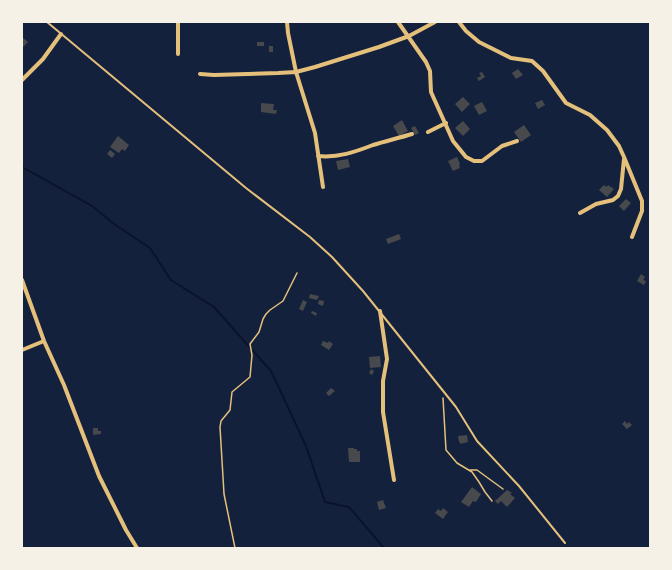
<svg xmlns="http://www.w3.org/2000/svg" width="672" height="570" font-family="Ubuntu,sans-serif">
  <style>
    .lines { fill: none; stroke-linecap: round; stroke-linejoin: round }
    .stream { stroke: #0b132b; stroke-width: 2 }
    .building { fill: #48494c }
    .path { stroke: #e5c07b; stroke-width: 1.5 }
    .service { stroke: #e5c07b; stroke-width: 2 }
    .minor { stroke: #e5c07b; stroke-width: 4 }
  </style>
  <rect width="100%" height="100%" fill="#14213d"/>
  <g class="lines">
    <path class="stream" d="M22,167L92,206L114,224L150,248L171,280L214,307L271,371L306,446L325,502L349,507L384,548"/>
  </g>
  <path class="building" d="M22,37L28,42L22,48Z
    M257,42H264V46H257Z
    M269,46H273V52H269Z
    M518,69L523,75L516,79L512,73Z
    M482,72L485,77L479,81L477,78L481,76L479,73Z
    M463,97L470,104L462,112L455,104Z
    M542,100L545,105L538,109L535,103Z
    M482,102L487,111L479,115L474,106Z
    M261,103L274,104L273,110H277L276,114L261,112Z
    M402,120L408,131L399,136L393,126Z
    M463,121L470,129L463,136L455,128Z
    M524,125L531,135L521,142L514,132Z
    M415,126L419,133L415,135L411,128Z
    M118,136L129,145L125,151L122,149L119,153L110,147Z
    M110,150L115,154L112,158L107,154Z
    M457,157L460,164L459,165L460,168L453,171L448,161Z
    M348,159L350,167L338,170L336,161Z
    M604,185L607,187L608,185L614,189L607,197L599,190Z
    M626,199L631,203L624,211L619,206Z
    M399,234L401,239L388,244L386,239Z
    M641,274L645,277L643,280L646,281L644,285L637,281Z
    M310,294L319,296L317,300L309,298Z
    M303,300L307,302L303,311L299,309Z
    M319,300L324,301L323,306L318,304Z
    M312,311L317,313L316,316L311,313Z
    M323,341L328,343L329,341L333,344L329,350L321,345Z
    M380,356L381,367L370,368L369,357Z
    M371,369L374,371L372,375L369,373Z
    M331,388L335,391L329,396L326,393Z
    M625,421L627,424L629,422L632,425L627,429L622,424Z
    M93,428H98V431H101V434L93,435Z
    M467,435L468,442L460,444V442H459L458,436Z
    M348,448H354V449H357V451H360V462H349Z
    M472,487L481,494L476,502L473,501L469,507L461,502Z
    M507,490L512,493L510,494L515,498L507,507L501,501L498,504L495,501Z
    M383,500L386,508L379,510L377,502Z
    M443,508L448,512L443,519L435,513L438,509L441,511Z"/>
  <g class="lines">
    <path class="path" d="M443,398L446,450L457,463L472,472L479,482L485,492L492,501
      M470,470H477L503,489
      M235,548L224,494L220,427L221,421L230,410L232,392L250,377L252,355L250,344L259,332L263,319L266,314L270,310L283,301L297,273"/>
    <path class="service" d="M47,22L246,188L310,237L332,257L363,291L456,407L477,441L519,486L565,543"/>
    <path class="minor" d="M287,22L288,33L296,72L315,133L323,187
      M398,22L426,62L430,71L431,92L453,141L466,157L474,161H482L502,146L517,141
      M459,22L466,31L479,42L511,58L532,61L543,71L566,103L590,115L607,130L619,146L624,157L642,201V211L632,237
      M178,54V22
      M200,74L214,75L278,73L296,72L315,67L379,47L409,36L435,22
      M22,80L43,59L61,34
      M428,132L446,123
      M318,156C338,158 355,152 373,145C386,141 399,138 412,134
      M580,213L596,204L613,200L618,196L621,189L624,159
      M22,280L44,341L64,385L99,476L126,530L137,548
      M380,311L387,359L383,381V412L394,480
      M22,350L44,341"/>
  </g>
  <rect width="672" height="570" fill="none" stroke="#f6f1e7" stroke-width="46"/>
</svg>
